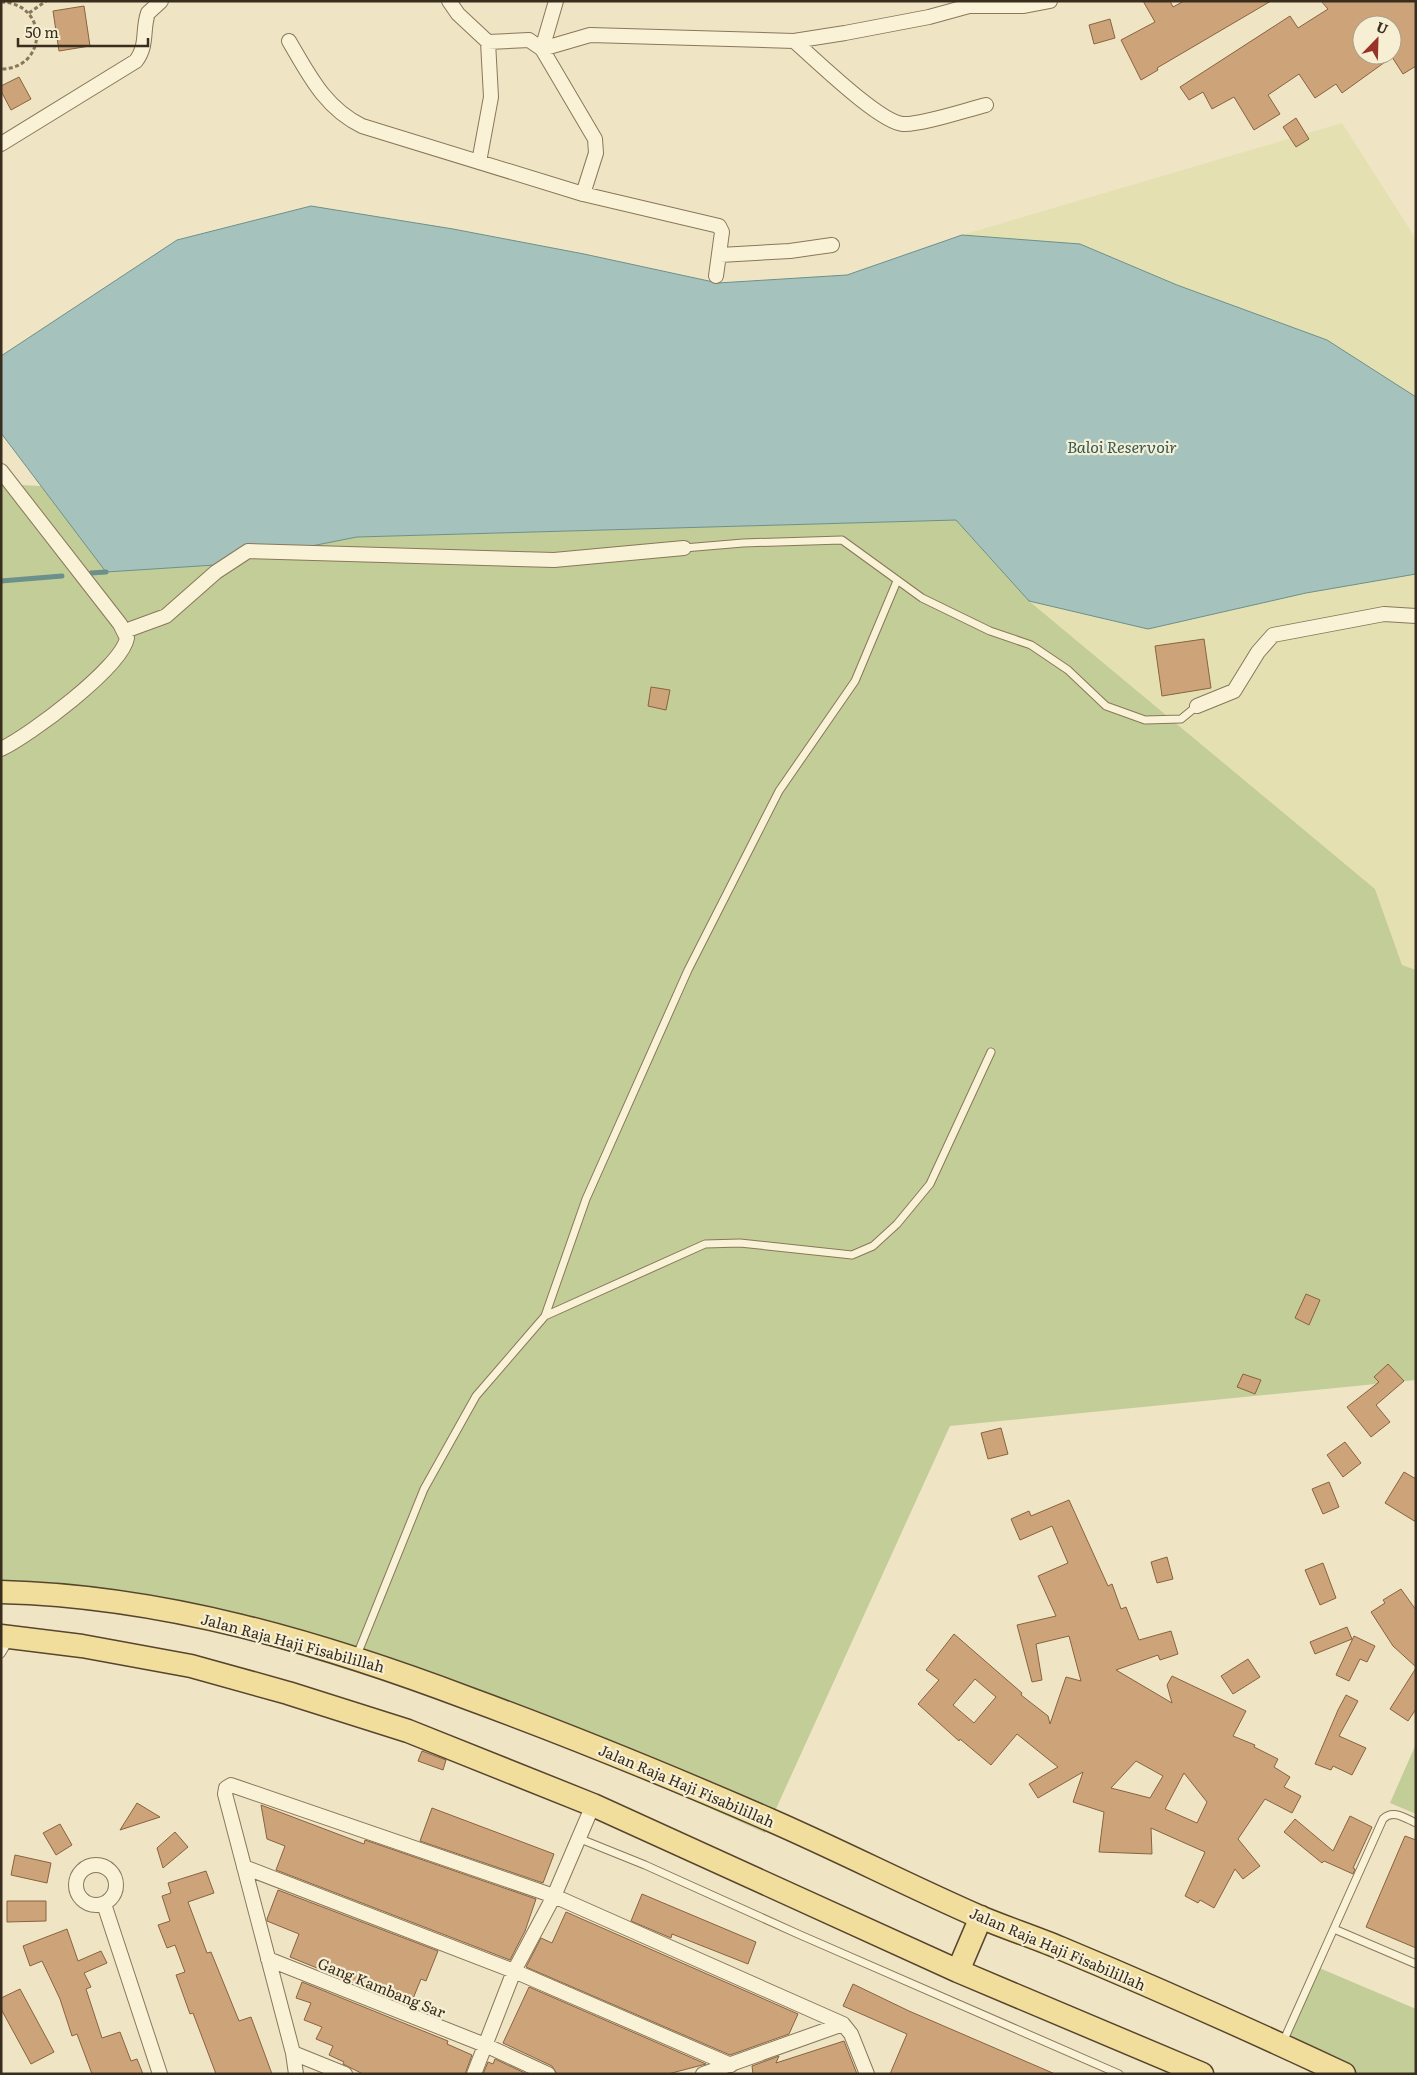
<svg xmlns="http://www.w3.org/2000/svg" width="1417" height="2075" font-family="Literata,serif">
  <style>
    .farmland { fill: #e4e0b1 }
    .green { fill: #c2cd98 }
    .water { fill: #a6c2bc; stroke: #6c908a }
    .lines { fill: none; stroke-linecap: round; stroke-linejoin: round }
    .stream { stroke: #6c908a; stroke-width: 5 }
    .building { fill: #cda379; stroke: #896340; fill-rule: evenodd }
    .service-casing { stroke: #89775a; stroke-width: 9 }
    .minor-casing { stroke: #89775a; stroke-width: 16 }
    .primary-casing { stroke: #57452e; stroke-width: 25 }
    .path { stroke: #89775a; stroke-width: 3; stroke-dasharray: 4 2.5; stroke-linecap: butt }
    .service { stroke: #f9f2d7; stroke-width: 7 }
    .minor { stroke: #f9f2d7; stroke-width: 14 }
    .primary { stroke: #f2de9c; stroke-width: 22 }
    .labels { text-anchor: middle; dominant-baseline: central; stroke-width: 4.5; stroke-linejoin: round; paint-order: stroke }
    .street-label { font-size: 15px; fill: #392d1e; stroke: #f6efd4 }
    .water-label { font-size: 16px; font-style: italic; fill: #2d5859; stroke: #f6efd4 }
  </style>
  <rect width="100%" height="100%" fill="#efe5c4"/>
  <path class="farmland" d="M1342,123L1416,239V397L1327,340L1177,285L1080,244L962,235Z
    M1416,574V970L1402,965L1375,889L1029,601L1148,629L1306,593Z"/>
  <path class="green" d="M1,484L41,486L106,571L215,565L357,537L956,520L1029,601L1375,889L1402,965L1416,970V1380L950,1426L765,1833L622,1769L421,1692L194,1623L1,1587Z
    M1416,1744V1814L1390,1803Z
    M1317,1967L1416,2009V2074H1339L1282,2045Z"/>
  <path class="water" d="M311,206L453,229L584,254L718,283L847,275L962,235L1080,244L1177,285L1327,340L1416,397V574L1306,593L1148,629L1029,601L956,520L357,537L215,565L106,572L1,433V356L177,240Z"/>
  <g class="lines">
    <path class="stream" d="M91,573L106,572
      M1,581L62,576"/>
  </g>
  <path class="building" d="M1143,1H1170L1173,7L1184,1H1271L1157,68L1158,70L1141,80L1121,40L1155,22Z
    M1321,1H1416V66L1403,74L1392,57L1342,93L1336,84L1315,98L1299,74L1268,95L1280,114L1254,130L1234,97L1212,109L1203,92L1189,100L1180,87L1290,16L1298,28L1328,9ZM1362,25H1392V55H1362Z
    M84,6L90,46L59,51L53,11Z
    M1110,19L1115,38L1094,44L1089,25Z
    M19,77L31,99L11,110L1,91V86Z
    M1296,118L1309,139L1296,147L1283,127Z
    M1204,639L1211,688L1162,696L1155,646Z
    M651,687L670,690L666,710L648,706Z
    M1306,1294L1320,1300L1309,1325L1295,1318Z
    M1388,1364L1404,1381L1376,1405L1390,1422L1371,1437L1347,1407L1379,1382L1374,1377Z
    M1243,1374L1261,1380L1255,1394L1237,1387Z
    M1001,1428L1008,1454L988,1459L981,1433Z
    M1345,1442L1361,1463L1343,1477L1327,1455Z
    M1404,1472L1416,1479V1522L1385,1503Z
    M1329,1482L1339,1507L1323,1514L1312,1489Z
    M1069,1500L1108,1586L1112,1584L1121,1609L1126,1607L1139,1640L1171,1631L1178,1654L1160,1660L1158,1655L1116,1670L1172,1703L1167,1685L1172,1676L1246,1711L1233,1736L1255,1745L1254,1747L1278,1759L1274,1767L1290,1777L1284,1787L1301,1796L1292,1813L1265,1799L1238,1839L1260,1866L1243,1879L1235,1869L1214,1908L1200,1900L1198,1903L1185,1896L1205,1852L1151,1828L1152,1854L1099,1852L1104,1812L1073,1802L1083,1772L1038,1798L1029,1784L1058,1767L1017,1734L991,1765L960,1739L959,1741L918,1704L939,1680L926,1670L954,1634L1022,1693L1021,1695L1048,1716L1050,1724L1066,1677L1081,1681L1069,1636L1036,1644L1042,1680L1032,1682L1017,1625L1056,1616L1038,1576L1068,1563L1052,1526L1020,1540L1011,1519L1029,1511L1031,1516ZM975,1679L996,1697L974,1723L953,1705ZM1136,1761L1163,1776L1150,1798L1111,1788ZM1184,1773L1207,1802L1197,1823L1165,1809Z
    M1167,1557L1173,1579L1157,1583L1151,1562Z
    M1323,1563L1336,1598L1320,1605L1305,1570Z
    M1401,1589L1416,1610V1667L1393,1646L1371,1612L1385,1603L1383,1600Z
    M1347,1627L1352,1639L1315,1654L1310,1642Z
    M1354,1636L1375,1646L1367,1662L1360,1659L1349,1681L1336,1675Z
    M1248,1659L1260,1677L1233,1694L1221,1676Z
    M1416,1668V1709L1408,1721L1390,1709Z
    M1346,1695L1358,1701L1339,1736L1366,1748L1352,1775L1333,1766L1331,1770L1315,1764L1338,1710Z
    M422,1751L446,1760L443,1770L418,1761Z
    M137,1803L160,1817L120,1830Z
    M261,1805L364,1844L365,1840L536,1899L525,1931L510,1960L276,1870L285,1846L267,1839Z
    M432,1808L554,1854L543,1883L420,1841Z
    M1350,1816L1372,1827L1353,1868L1355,1869L1353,1874L1324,1861L1322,1863L1284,1832L1295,1819L1333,1851Z
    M60,1824L72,1845L56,1855L43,1833Z
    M175,1832L188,1847L163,1868L157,1848Z
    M1405,1836L1416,1840V1948L1366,1927Z
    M15,1855L51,1863L47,1883L11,1875Z
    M206,1871L214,1893L188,1902L207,1953L211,1952L239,2021L251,2017L272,2074H216L193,2013L190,2014L176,1975L185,1972L175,1945L167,1948L158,1925L170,1921L162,1896L171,1893L168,1883Z
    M278,1890L438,1951L426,1981L421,1979L410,2006L290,1957L299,1934L267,1921V1919Z
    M642,1894L756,1942L748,1964L672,1934L671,1938L631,1921Z
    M7,1901H46V1921L7,1922Z
    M566,1912L798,2014L789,2034L730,2055L526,1967L541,1938L552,1943Z
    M67,1929L78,1961L101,1951L107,1963L84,1973L91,1987L86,1989L102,2038L120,2032L131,2061L137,2059L143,2074H92L77,2034L72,2036L60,1999L42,1961L30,1966L23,1946Z
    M302,1982L448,2041L447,2044L472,2055L465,2074H363L343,2064L344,2062L329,2055L333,2046L316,2039L322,2027L304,2020L311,2003L296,1998Z
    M853,1984L909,2011L1055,2074H890L907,2034L843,2006Z
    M529,1987L706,2064L668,2074H557L552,2066L503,2043Z
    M20,1989L54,2052L31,2064L1,2009V1998Z
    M844,2041L857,2074H753L752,2066L779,2056L776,2063Z
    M495,2059L527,2074H483L488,2062L493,2064Z"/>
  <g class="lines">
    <defs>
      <path id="service" d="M684,548L743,543L842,540L922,598L990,631L1031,645L1068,670L1106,706L1145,720L1181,719L1197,706
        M545,1316L705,1244L740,1243L852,1255L873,1246L897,1224L930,1184L991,1052
        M1,1654L9,1641
        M357,1655L424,1489L476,1396L545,1316L586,1199L688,970L779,791L855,681L897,581
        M578,1838L645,1865L798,1934L1119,2074
        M1334,1929L1416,1964
        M1283,2042L1383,1819C1393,1809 1405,1818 1416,1823"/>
      <path id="minor" d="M449,1L458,14L488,42L529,40L542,49L590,35L794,41L845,33L929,17L969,6H1024L1050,1
        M556,1L542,49L595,139L596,153L583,194
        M289,41C309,75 325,108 362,126L583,194L719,226L722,232L716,276
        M794,41C815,59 879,122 903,124C921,125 966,110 986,105
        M1,144L136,61C148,45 142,30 148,13L161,1
        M479,162L491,97L488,42
        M720,255L790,251L832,245
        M1,471L120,624L127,638C122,667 29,736 1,749
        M125,631L166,616L216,572L248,551L554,560L684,548
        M1197,706L1234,691L1258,652L1273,635L1384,614L1416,616
        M76 1885a20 20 0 1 1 40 0a20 20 0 1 1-40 0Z
        M244,1867L514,1971L731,2065
        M104,1904L160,2074
        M268,1959L485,2045L548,2074
        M293,2053L345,2074
        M296,2074L293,2053L225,1794L226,1788L231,1785L554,1896L843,2024L851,2034L867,2074
        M474,2074L514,1971L554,1896L593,1805
        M703,2074L843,2024"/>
      <path id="primary" d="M1,1592C163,1596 319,1642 470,1699C571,1736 671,1777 770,1820C841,1851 909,1886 980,1917C1006,1928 1034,1937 1060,1948C1156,1988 1250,2030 1344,2074
        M1,1636L82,1646L191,1666L288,1693L408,1731L593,1805L958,1971L1202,2074
        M958,1971L981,1917"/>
    </defs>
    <use href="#service" class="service-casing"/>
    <use href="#minor" class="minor-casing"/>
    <use href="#primary" class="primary-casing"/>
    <path class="path" d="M1,2C49,3 48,69 1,69
      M29,13L46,1"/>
    <use href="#service" class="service"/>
    <use href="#minor" class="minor"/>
    <use href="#primary" class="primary"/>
  </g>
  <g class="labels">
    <g class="street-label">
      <text transform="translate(293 1642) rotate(15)">Jalan Raja Haji Fisabilillah</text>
      <text transform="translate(687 1785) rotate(23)">Jalan Raja Haji Fisabilillah</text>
      <text transform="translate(1058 1948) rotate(23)">Jalan Raja Haji Fisabilillah</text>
      <text transform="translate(382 1987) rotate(22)">Gang Kambang Sar</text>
    </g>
    <g class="water-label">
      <text x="1122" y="446">Baloi Reservoir</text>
    </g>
  </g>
  <rect width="1417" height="2075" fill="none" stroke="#392d1e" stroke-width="5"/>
  <g transform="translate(1377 40) rotate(23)"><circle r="24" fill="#f6efd4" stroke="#aaa18b"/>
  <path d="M0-4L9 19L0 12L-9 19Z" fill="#993229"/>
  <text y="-8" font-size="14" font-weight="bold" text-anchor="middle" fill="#392d1e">U</text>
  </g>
  <path d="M18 38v8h130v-8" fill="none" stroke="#392d1e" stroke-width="2.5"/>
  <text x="25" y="38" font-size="15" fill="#392d1e" stroke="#f6efd4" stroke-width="4" paint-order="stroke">50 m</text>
</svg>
